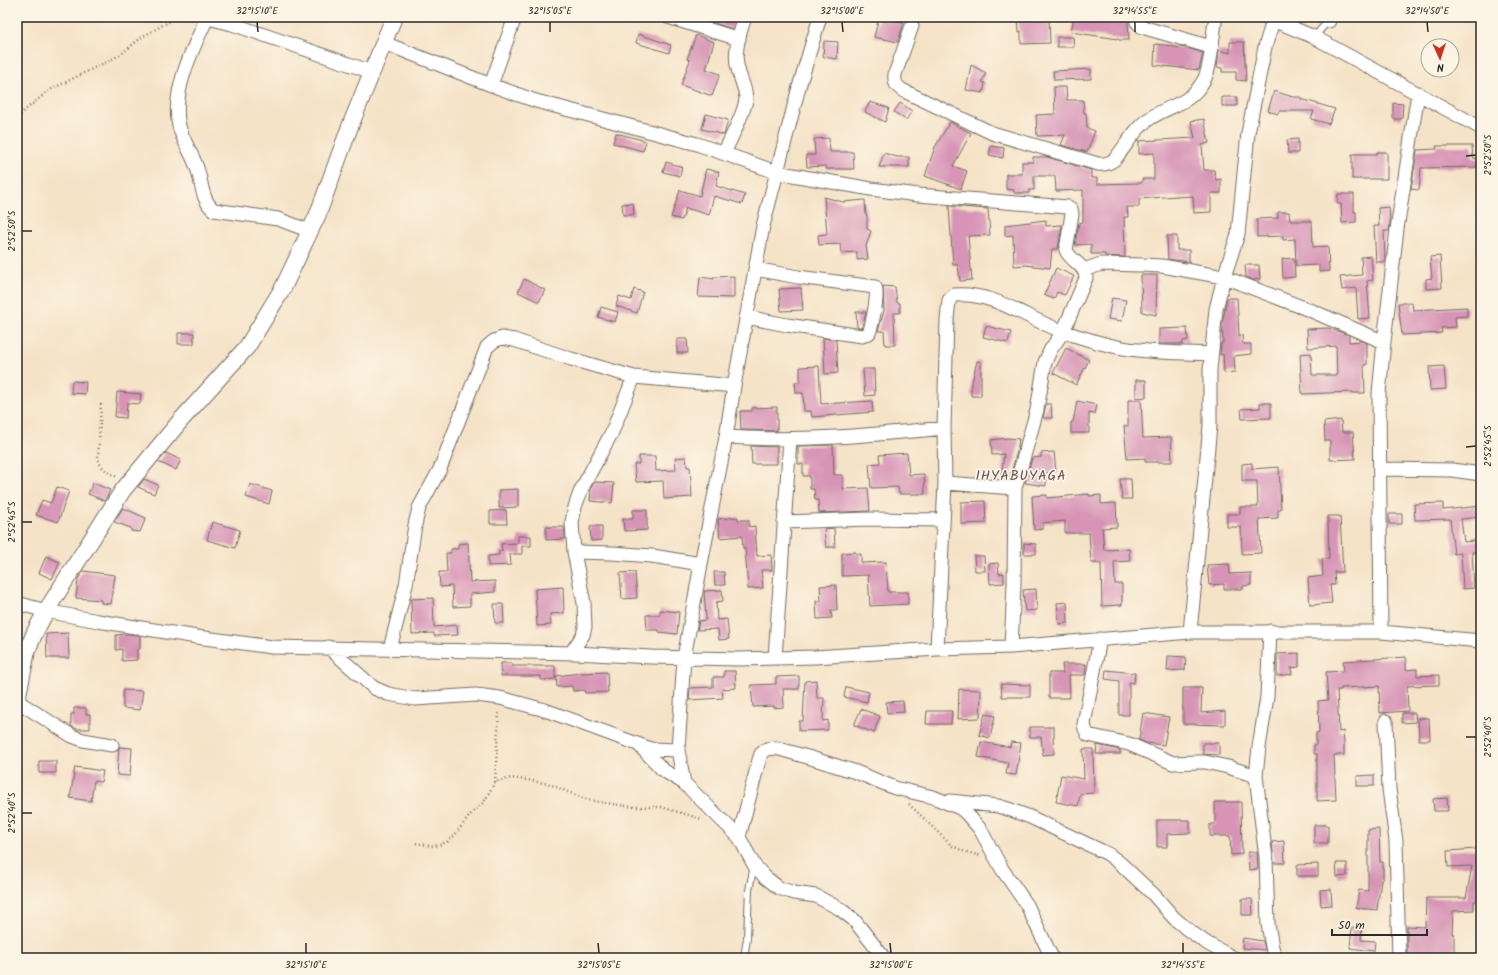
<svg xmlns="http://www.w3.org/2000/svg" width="1498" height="975" font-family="Kalam,sans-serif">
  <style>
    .building { fill: #d794b6 }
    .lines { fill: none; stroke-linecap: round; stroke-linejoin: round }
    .service-casing { stroke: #726b62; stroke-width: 8 }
    .minor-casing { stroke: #726b62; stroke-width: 15 }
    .tertiary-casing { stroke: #726b62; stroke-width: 18 }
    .path { stroke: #726b62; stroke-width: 2.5; stroke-dasharray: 1 3; stroke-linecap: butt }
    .service { stroke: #fff; stroke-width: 6 }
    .minor { stroke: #fff; stroke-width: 13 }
    .tertiary { stroke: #fff; stroke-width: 16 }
    .ticks { fill: none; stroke: #2b2b2b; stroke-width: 1.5 }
    .labels { text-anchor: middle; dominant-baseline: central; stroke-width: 3.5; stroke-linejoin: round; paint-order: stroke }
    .quarter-label { font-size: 14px; letter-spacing: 1px; fill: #67505c; stroke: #fcf5e5 }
    .neatline { fill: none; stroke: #2b2b2b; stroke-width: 1.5 }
    .ticks-label { font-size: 10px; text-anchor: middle; fill: #2b2b2b }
  </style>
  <rect width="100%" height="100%" fill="#fcf5e5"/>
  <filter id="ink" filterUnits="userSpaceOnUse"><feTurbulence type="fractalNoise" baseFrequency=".025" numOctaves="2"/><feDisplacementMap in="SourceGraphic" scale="8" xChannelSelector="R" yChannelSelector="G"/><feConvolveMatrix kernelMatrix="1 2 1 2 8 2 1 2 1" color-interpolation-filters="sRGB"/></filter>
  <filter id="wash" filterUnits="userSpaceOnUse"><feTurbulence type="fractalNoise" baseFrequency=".012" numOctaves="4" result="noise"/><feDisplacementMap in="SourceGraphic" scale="16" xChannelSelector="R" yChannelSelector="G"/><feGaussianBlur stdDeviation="0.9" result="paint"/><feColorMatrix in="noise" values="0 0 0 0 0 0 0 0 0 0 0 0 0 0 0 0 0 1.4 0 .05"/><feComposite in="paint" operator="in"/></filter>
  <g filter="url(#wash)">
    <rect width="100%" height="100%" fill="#f5e3c8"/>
    <g id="blocks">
      <path class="building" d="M713,17H737L733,29L711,22Z
        M879,17L904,22L898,42L874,37Z
        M1018,17H1049L1050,43L1021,44V31L1019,32Z
        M1074,17H1123L1121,20H1128L1129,40H1119L1118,39L1071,32Z
        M638,34L671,45L669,53L636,43Z
        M696,35L714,42L706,69L720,74L712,96L681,85L690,60L687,59Z
        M1057,37H1073L1074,47H1057Z
        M824,41L838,42L837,59L823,57Z
        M1230,42H1244L1246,81L1236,80V72H1222V68L1217,67L1219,50L1230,53Z
        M1155,44L1173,46V47L1187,48L1203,53L1199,70L1154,65Z
        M971,65L986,73L982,82L985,83L983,93L966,90Z
        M1091,69V79L1054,80L1053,71Z
        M1054,87H1066L1067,100H1083L1084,113H1086L1087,128L1095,131L1087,152L1061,145L1065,135L1037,136L1036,115L1055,114Z
        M1274,91L1293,97H1301V99L1335,109L1329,124L1311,119L1314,111H1279L1278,114L1268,111Z
        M1222,97H1237V106H1222Z
        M870,102L889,108L885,122L865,112Z
        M900,103L912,111L906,120L894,112Z
        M1393,103L1403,104L1402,119H1393Z
        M706,114L728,120L724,135L702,129Z
        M1204,119L1209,143L1202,145L1204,170H1214L1216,180L1221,179V193H1211V212L1194,213L1193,196L1177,197V196L1139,199V207H1127L1128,217H1124L1125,257L1105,256V254H1091V244L1075,245L1079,223L1083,222V190L1056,191L1055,176H1034V190H1029V193H1014V190L1006,189V174H1022V162H1033V157H1047L1091,170V178H1097V184L1142,183V179H1154V153L1139,154V141L1195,138L1191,121Z
        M950,122L971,133L953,166L967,171L961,189L925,176L935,147Z
        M616,133L646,141L643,151L613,143Z
        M829,138L830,152H853L854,169H826V166L807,167L806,155H815L814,139Z
        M1298,139V153H1288L1287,140Z
        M991,146L1004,148L1003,158L989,155Z
        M1436,146H1472L1473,158L1481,159V167L1421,168L1419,190L1411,189L1417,150L1437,149Z
        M1377,152H1386L1387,153V179H1352V154H1377Z
        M884,153L897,157H909V167H879Z
        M666,162L682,167L680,176L663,172Z
        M706,169L719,172L716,186L745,195L742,204L714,196L709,215L686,208L682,220L671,217L680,190L700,196Z
        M1338,194H1354V212H1356V222L1342,223L1341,204H1337Z
        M824,197L843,202L865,200L866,215H867V229L871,231L866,246L868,259L857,260V252L841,253L840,244L819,245L818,235L827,234Z
        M633,203L634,215H623L622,204Z
        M949,206L988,209L990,235L968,236L972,280L960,281L958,265H953Z
        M1389,207L1390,223L1389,231H1384L1385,262H1376L1374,226H1379L1378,208Z
        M1278,212H1289L1290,221H1312L1313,247L1328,246L1329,271L1319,272V265L1296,266L1295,239L1283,240V236L1257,237V219L1278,218Z
        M1046,220V226L1062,225L1058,249H1052L1050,268L1026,265L1014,266L1013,235L1005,236V225Z
        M1167,236H1177V250H1189V262L1168,259Z
        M1371,256L1373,280L1367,281L1370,318L1358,319L1356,288L1342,290L1340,277L1362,275L1361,257Z
        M1440,256L1442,288L1426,289V279L1432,278L1430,257Z
        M1294,258L1295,277L1283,278L1282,259Z
        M1245,265H1259L1260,279L1253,280L1246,277Z
        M1056,268L1074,276L1065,295L1057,292L1054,299L1044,295Z
        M1141,275H1157L1156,315L1142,312Z
        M734,276V298L698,297L700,277L714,279V277Z
        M524,279L545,290L539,302L518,292Z
        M883,286L895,287L897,303H900V313H894L895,345H885L884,331H878L884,311Z
        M801,288L803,310L781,311L779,289Z
        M634,289L643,292L637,313L616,306L619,296L631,300Z
        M1112,298L1126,300L1122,321L1108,319Z
        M1227,298H1237L1239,336L1242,335L1243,344H1251V354L1234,356L1235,372L1224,373L1223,354L1220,355L1221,343H1223L1222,325Z
        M1398,303H1412L1413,310L1467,307V316L1455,317L1456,327L1441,328L1442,333L1402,335Z
        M601,307L618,312L615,322L598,317Z
        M856,312H866L862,327L861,328L857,327Z
        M986,326L1011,332L1008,343L983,337Z
        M1187,328L1188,340L1183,341V344H1159V329Z
        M1328,328L1349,335V342L1362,341L1367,343V365H1364L1365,393H1353V392L1302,394L1300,354L1311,353L1312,375H1337L1336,346L1308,348L1307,329Z
        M178,333H194V344H178Z
        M823,338L836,340L838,373L825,374Z
        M677,339H687L688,353H677Z
        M1066,348L1089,360L1076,385L1053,373Z
        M977,361L981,362V396H971V382H972Z
        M819,366L821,404L872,401L873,412L812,417L811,411H804L803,393H796L795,382H800V367Z
        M1444,366L1446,389L1430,390L1429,367Z
        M863,369H874L875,395L865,396Z
        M1136,380H1146V397L1136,398Z
        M72,381L86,382L85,394L71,393Z
        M117,392L141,394L140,404L127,403L126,418L115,417Z
        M1128,400H1141L1143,438L1171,437L1172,462H1145V458L1127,459L1124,426H1128Z
        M1077,401L1097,405L1095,414L1089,413V433H1071V422H1073Z
        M1260,403H1271V418L1242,419L1241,409L1260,408Z
        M1046,404H1051L1052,418H1043Z
        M777,407V431L741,430L740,411H752V408Z
        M1341,420L1342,432H1353L1355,459L1330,460V441H1325L1324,422Z
        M1007,438L1019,439L1017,452L1009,480L1001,479L1004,454L992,455L991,440Z
        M833,445L834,475H843V489L868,488L870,511L819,513L818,500H815L814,489H810V476H803V464H798V446Z
        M751,446L777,447V464H752Z
        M1054,452L1056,472L1046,473V486L1025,483L1032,458L1041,457V453Z
        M166,453L181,460L176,470L158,462Z
        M907,453L909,475L924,474L925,494H899L898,487L871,488L869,464L880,463L879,455Z
        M639,456H655L656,471L676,470L675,458L686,457L687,467H690L692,497L664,499L663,481L636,482L634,464H639Z
        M1252,463V469L1279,467L1281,510H1278V518L1259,519L1261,553L1242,554L1241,527H1227V514H1240V507H1258L1257,481H1242V464Z
        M144,479L158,485L154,494L138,487Z
        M1120,479H1131L1132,499H1122Z
        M594,482L614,483L612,503L590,501L591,488Z
        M93,483L110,490L105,501L88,494Z
        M250,484L272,491L269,504L246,497Z
        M57,487L69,491L58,522L36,515L42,500L51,503Z
        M518,489V507L499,508V490Z
        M1089,494V496L1101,495V504L1116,503L1117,527L1102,528L1104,550L1129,549L1130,561L1114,562L1115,584H1122V605L1102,606L1101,563H1091L1089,533H1065V521L1043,523V529L1034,530L1032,496L1047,495V498Z
        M985,501L986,523L961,524V502Z
        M1443,503V510L1481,506V517L1461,519L1464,542L1481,540V551L1472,552L1474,588L1463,589L1461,553L1454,554L1450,519L1415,520L1414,504Z
        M123,508L146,518L140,532L131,531V528L114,522Z
        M506,510L507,524H490V511Z
        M633,510H647V530L624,531L623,519H633Z
        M1389,514H1402V524H1389Z
        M1328,516H1340L1343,572H1334L1335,585H1330L1332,603L1310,605L1308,578L1323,576L1322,559H1329Z
        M738,517V520H749V527L755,526L757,556L771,555L772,570H761L763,588L748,589L745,548H743L742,536L720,538L718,519Z
        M212,522L240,530L235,548L207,540Z
        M590,526H602V540L591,541Z
        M546,527H564L565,539L546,540Z
        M834,528L835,547H826L824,529Z
        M518,536H531V546H522V554H510L511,565L488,566V556L499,555V551H502L501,544L518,543Z
        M468,543L470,582L495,581V592L470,594V606L453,607L452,586L440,587L439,572H447L446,553H451V549H458V544Z
        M1024,543L1036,544V554H1024Z
        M856,552V554H861V563L886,562L888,592H908V604L870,606L868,575L842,576V553Z
        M46,556L60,562L52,579L39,573Z
        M974,556H984L985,571H975Z
        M998,563L999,574L1004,573V583L990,584L989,564Z
        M1229,564L1230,574L1251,573V585L1243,586V589H1224V584L1209,585L1207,565Z
        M83,571L115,575L111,604L101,603V600L76,598L78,579Z
        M635,572L637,598L622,599L620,573Z
        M714,572H724L725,585H715Z
        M836,585L837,610H831L832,618L817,619L816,601H821L820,586Z
        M563,587L564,613L550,614L551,625L537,626L535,589Z
        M1036,589L1037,610L1025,611L1023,590Z
        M722,590L723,601L716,602L717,620L727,619L729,639L719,640L718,629L697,630L699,621L706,620L704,591Z
        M433,598L434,627L457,625L458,635L434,636V633L412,634L411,599Z
        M1067,602L1068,623L1059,624L1057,603Z
        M494,604H503L504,623H495Z
        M660,610L679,612L677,634L659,632V630H647L646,615H660Z
        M68,633L69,658H47L46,634Z
        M130,634L140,636V649H137V660L122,661V649L116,650V635Z
        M1299,653V667L1291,668L1292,674L1277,676V654Z
        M1168,656L1186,657L1185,670L1167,671Z
        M1406,657V670L1417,669V676L1439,675V685L1407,686L1408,711L1380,713L1379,686L1341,688V690H1337L1339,732L1343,731L1344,742V755H1334L1336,800L1317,801V754H1314V745H1316V733L1319,732L1318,701L1328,700L1326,672L1344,671L1343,661Z
        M501,663H512V666H555V679L541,680V676H501Z
        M1062,664H1086L1085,675H1069L1070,698H1049V673H1063Z
        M1106,670L1135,673L1134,683L1129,682V715H1119V681L1105,679Z
        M724,671H735L736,688L722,689L723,698L689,700L690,688L713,687V677H724Z
        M607,672L608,692L585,693L584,690L573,691L572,686L557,687L556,676L580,673Z
        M799,676V689H783L784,707L774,708V706L753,707L751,685L776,684V677Z
        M816,680L817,698H824L823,721L828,720V730L799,731V721H803L805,681Z
        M1001,684L1030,685V697H1002Z
        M846,687L869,692L867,702L844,697Z
        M1183,688H1202L1201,713L1225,711V725L1183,724Z
        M959,689L981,690L980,718L958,719Z
        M123,690L143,691L140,710L123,708Z
        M903,701L904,712L887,713L886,702Z
        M74,708H86V714H90V729H77L71,726V714H74Z
        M861,709L880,716L874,733L854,725Z
        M927,711H952L951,724H926Z
        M1143,713L1169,717L1164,745L1146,743L1139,740Z
        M1402,713H1415L1416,722L1402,723Z
        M985,714L995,716L990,738L979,735Z
        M1418,718H1429L1430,740H1419Z
        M1030,727H1054V737H1053L1054,754L1043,755L1041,737H1030Z
        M981,742L1010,747L1011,742L1021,743L1016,775L1006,774L1008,763L978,757Z
        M1203,743H1219V755L1203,754Z
        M1097,745L1120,750V754H1096Z
        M119,747L132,748L130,776L117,775Z
        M1083,749H1093L1094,793L1080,794L1078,806L1056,802L1061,775L1084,779Z
        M39,761H56V773H39Z
        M75,767L103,771L101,782L94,781L91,801L70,798Z
        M1374,775V786H1357V776Z
        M1447,798L1448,811H1434L1433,799Z
        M1215,802H1241L1242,854L1231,855L1230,836H1210V824H1215Z
        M1157,820H1190V833L1167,834V847H1157Z
        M1314,825H1328V843H1314Z
        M1379,829L1380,862H1383V880H1381L1377,910L1356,908L1359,890L1368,891V830Z
        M1284,841L1285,863H1274L1272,842Z
        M1476,847L1481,848V901H1474V910L1453,911L1452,934H1454V958H1407V926L1425,927L1426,898H1466L1472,866L1448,867L1447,851L1476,849Z
        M1248,852H1257L1258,869L1249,870Z
        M1336,863H1347V876L1337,877Z
        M1318,864V876H1297V865Z
        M1331,889L1332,905L1321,906L1320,890Z
        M1242,899H1252L1253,915H1242Z
        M1352,927L1362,928L1361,940L1375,941L1374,951L1350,948Z
        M1243,938L1263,941L1265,950L1242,948Z"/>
    </g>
  </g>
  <g filter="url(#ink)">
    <use href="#blocks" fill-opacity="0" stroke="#726b62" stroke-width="1"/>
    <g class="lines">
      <defs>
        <path id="service" d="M1314,37L1330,19
          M744,958L747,938L749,890L754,865"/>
        <path id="minor" d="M204,17L232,24L372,72
          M668,17L739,39
          M820,17L799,87L763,226L734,386L726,437L701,564L684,658L678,750L684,783L739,837L754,865L765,877L779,888L794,893L816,896L840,909L854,920L884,958
          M1136,17L1137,22L1142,27L1211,47
          M1266,17L1314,37L1481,128
          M1326,17L1329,21
          M207,18C193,48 171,92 179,126C183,142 194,156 198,171C202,184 202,201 214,210L278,219L310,231
          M912,26L895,74C894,83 896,85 902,90L992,133L1098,164C1105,165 1110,163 1115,159C1126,146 1135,128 1149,119C1170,104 1189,106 1204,80C1212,66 1212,34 1216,17
          M384,43L491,85L536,101L697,144L776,172L871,189L918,195L1068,207L1071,209L1072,214L1066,250C1070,261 1086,265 1086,278L1063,332L1051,349L1045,362L1037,410L1015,488L1014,585L1011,647
          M491,85L515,17
          M724,153C730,140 745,112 746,99C746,88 740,79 738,69C733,53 740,32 745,17
          M1084,270L1101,264L1142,265L1162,266L1224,277L1312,311L1384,342
          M746,317L787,325L862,336L869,333C872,325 879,294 875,287L798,277L755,269
          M726,437C799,442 872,435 944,428
          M1380,469L1452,470L1481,474
          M945,483L1015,488
          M784,522L868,519L943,520
          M574,552L612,553L652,556L701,564
          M17,603L46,611L98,621L197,637L272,647L575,653L651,657L739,659L815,657L937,649L1011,647L1190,632H1381L1481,641
          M1270,631L1267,697L1259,747L1256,776L1266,858L1268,924L1272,947L1275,958
          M1190,632L1210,426V370L1216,309L1224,277L1238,234L1248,133L1265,47L1273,21
          M1381,632L1379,393L1384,342L1397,229L1418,93
          M1100,639L1084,724L1085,729L1088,735L1129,744L1173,763L1197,762H1205L1228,767L1256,776
          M328,647L374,688L388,694L415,699L476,695L500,698L545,710L651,749L678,750
          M390,649L406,585L415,525L419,508L440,469L487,347L494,341L502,338L514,340L571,359L634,377L734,386
          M937,649L945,483L944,428L947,320L949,300L954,295C994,291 1028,320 1065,332C1089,340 1114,348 1138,350C1163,353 1187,353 1211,354
          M571,653L583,635L585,627L584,603L574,552L572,522L575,507L581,490L612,432L634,377
          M775,658L790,439
          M17,701L72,736L83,740L112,745
          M1386,721L1389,789L1396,841L1399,958
          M640,746L663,770L684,783
          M950,801L998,806L1011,810L1030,817L1108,854L1121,864L1154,895L1174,918L1187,929L1208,944L1234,958
          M739,837L759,760L761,754L767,749L776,748L811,758L856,772L895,788L933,797L960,808L966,813L980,829L1002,869L1027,905L1052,958"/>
        <path id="tertiary" d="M17,700L27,651L35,632L46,611L123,490L181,420L247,347L283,288L318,214L349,129L394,17"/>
      </defs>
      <use href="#service" class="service-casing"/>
      <use href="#minor" class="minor-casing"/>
      <use href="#tertiary" class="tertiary-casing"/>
      <path class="path" d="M17,117L48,91L120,55L142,37L177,17
        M101,404L98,459C101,469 108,472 117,477
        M495,782L499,711
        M909,804L951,845L963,851L981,856
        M416,843L431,846L439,845L447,842L454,836L471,814L484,802L495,782L511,778L527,780L549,784L585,799L599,802L633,807H661L702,819"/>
      <use href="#service" class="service"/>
      <use href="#minor" class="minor"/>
      <use href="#tertiary" class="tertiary"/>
    </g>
  </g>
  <path class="ticks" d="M257,22L258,32M550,22V32M842,22L843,32M1135,22V32M1427,22L1428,32M1466,156L1476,155M22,231H32M1466,447L1476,446M22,522H32M1466,737H1476M22,813H32M306,943V953M598,943L599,953M890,943L891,953M1183,943V953"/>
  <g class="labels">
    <g class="quarter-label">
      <text x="1021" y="476">IHYABUYAGA</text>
    </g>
  </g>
  <rect width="1498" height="975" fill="none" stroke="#fcf5e5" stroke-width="44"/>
  <g transform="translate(1440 58) rotate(177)"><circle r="19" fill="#fcf5e5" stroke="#a8a49b"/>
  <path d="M0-3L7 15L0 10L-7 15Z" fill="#c8321e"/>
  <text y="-6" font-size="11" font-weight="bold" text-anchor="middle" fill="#2b2b2b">N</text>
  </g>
  <path d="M1332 929v6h95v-6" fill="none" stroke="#2b2b2b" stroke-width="2"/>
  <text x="1338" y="929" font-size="12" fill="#2b2b2b" stroke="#fcf5e5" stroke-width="3" paint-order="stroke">50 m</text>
  <rect x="22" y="22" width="1454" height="931" class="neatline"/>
  <g class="ticks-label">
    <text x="257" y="14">32°15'10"E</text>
    <text x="550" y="14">32°15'05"E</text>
    <text x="842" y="14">32°15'00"E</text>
    <text x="1135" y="14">32°14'55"E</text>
    <text x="1427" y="14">32°14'50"E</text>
    <text transform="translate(1487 155) rotate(-90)" y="4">2°52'50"S</text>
    <text transform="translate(11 231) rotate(-90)" y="4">2°52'50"S</text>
    <text transform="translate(1487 446) rotate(-90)" y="4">2°52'45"S</text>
    <text transform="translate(11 522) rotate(-90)" y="4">2°52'45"S</text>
    <text transform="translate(1487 737) rotate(-90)" y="4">2°52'40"S</text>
    <text transform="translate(11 813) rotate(-90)" y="4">2°52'40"S</text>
    <text x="306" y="968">32°15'10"E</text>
    <text x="599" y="968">32°15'05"E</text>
    <text x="891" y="968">32°15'00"E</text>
    <text x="1183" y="968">32°14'55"E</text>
  </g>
</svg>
